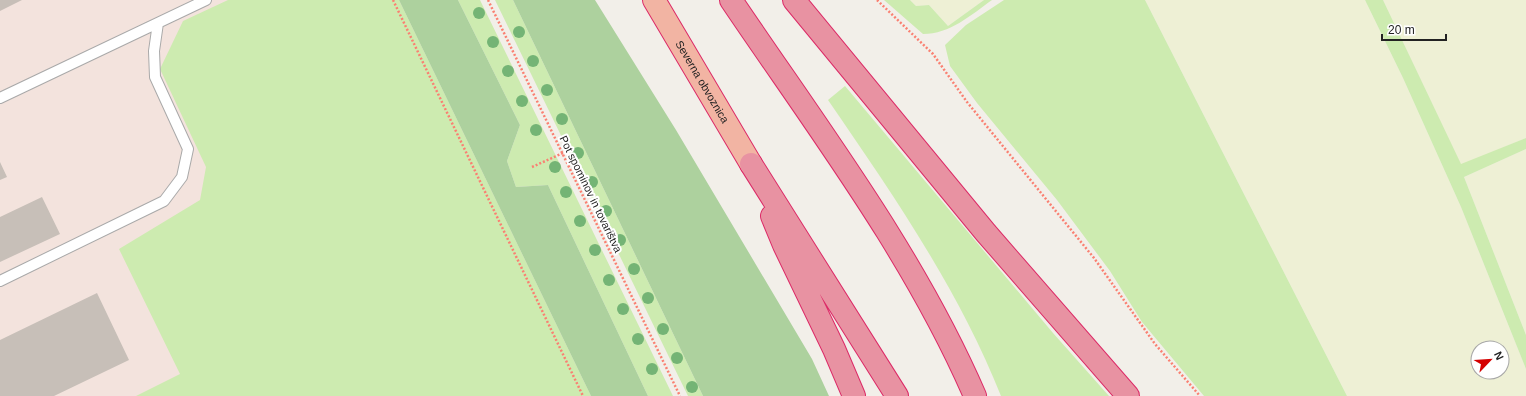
<svg xmlns="http://www.w3.org/2000/svg" width="1526" height="396" font-family="Helvetica,sans-serif">
  <style>
    .military { fill: #f3e3dd }
    .farmland { fill: #eef0d5; fill-rule: evenodd }
    .grass { fill: #cdebb0 }
    .forest { fill: #add19e }
    .building { fill: #c7bfb8 }
    .lines { fill: none; stroke-linecap: round; stroke-linejoin: round }
    .service-casing { stroke: #a9a9a9; stroke-width: 12 }
    .trunk-casing { stroke: #dc2a67; stroke-width: 24 }
    .motorway-casing { stroke: #dc2a67; stroke-width: 24 }
    .path { stroke: #fa8072; stroke-width: 2.5; stroke-dasharray: 2 2; stroke-linecap: butt }
    .service { stroke: #fff; stroke-width: 10 }
    .trunk { stroke: #f2b4a3; stroke-width: 22 }
    .motorway { stroke: #e892a2; stroke-width: 22 }
    .tree { fill: #74b475 }
    .labels { text-anchor: middle; dominant-baseline: central; stroke-width: 4; stroke-linejoin: round; paint-order: stroke }
    .street-label { font-size: 11px; fill: #222; stroke: #fff }
  </style>
  <rect width="100%" height="100%" fill="#f2efe9"/>
  <path class="military" d="M0,0H399L591,396H0Z"/>
  <path class="farmland" d="M910,0H984L948,26L929,5L916,6Z
    M1145,0H1365L1403,78L1461,207L1526,369V396H1347ZM1478,348H1502V372H1478Z
    M1383,0H1526V138L1461,165Z
    M1526,149V335L1464,177Z"/>
  <path class="grass" d="M228,0H399L591,396H136L180,374L119,249L200,200L206,167L160,69L183,21Z
    M458,0H480L673,396H648L548,185L516,187L507,161L520,125Z
    M495,0H513L703,396H688Z
    M884,0H910L916,6L929,5L948,26L984,0H992C971,15 950,34 923,34Z
    M1004,0H1145L1347,396H1204L1142,322L1110,271L1057,200L977,103L950,66L945,45L966,25Z
    M1365,0H1383L1461,164L1526,138V149L1464,177L1526,335V369L1461,207L1403,78Z
    M845,86L1053,333L1109,396H1001C959,290 892,193 828,100Z"/>
  <path class="forest" d="M399,0H458L520,125L507,161L516,187L548,185L648,396H591Z
    M513,0H595L676,130L812,359L829,396H703Z"/>
  <path class="building" d="M0,0H22L0,11Z
    M0,162L7,177L0,180Z
    M42,197L60,234L0,262V217Z
    M97,293L129,360L54,396H0V340Z"/>
  <g class="lines">
    <defs>
      <path id="service" d="M0,98L206,0
        M0,281L164,201L182,177L188,149L155,77L154,51L158,23"/>
      <g id="trunk">
        <path id="s1" d="M654,0L751,164"/>
      </g>
      <path id="motorway" d="M731,0C818,129 913,253 975,396
        M794,0L986,233L1128,396
        M751,164L897,396
        M772,216L784,245L834,349L854,396"/>
    </defs>
    <use href="#service" class="service-casing"/>
    <use href="#trunk" class="trunk-casing"/>
    <use href="#motorway" class="motorway-casing"/>
    <path class="path" d="M393,0L583,396
      M488,0L680,396
      M877,0L933,54L967,102L1094,258L1155,344L1200,396
      M532,167L563,153"/>
    <use href="#service" class="service"/>
    <use href="#trunk" class="trunk"/>
    <use href="#motorway" class="motorway"/>
  </g>
  <g class="tree">
    <circle cx="479" cy="13" r="6"/>
    <circle cx="519" cy="32" r="6"/>
    <circle cx="493" cy="42" r="6"/>
    <circle cx="533" cy="61" r="6"/>
    <circle cx="508" cy="71" r="6"/>
    <circle cx="547" cy="90" r="6"/>
    <circle cx="522" cy="101" r="6"/>
    <circle cx="562" cy="119" r="6"/>
    <circle cx="536" cy="130" r="6"/>
    <circle cx="578" cy="153" r="6"/>
    <circle cx="555" cy="167" r="6"/>
    <circle cx="592" cy="182" r="6"/>
    <circle cx="566" cy="192" r="6"/>
    <circle cx="606" cy="211" r="6"/>
    <circle cx="580" cy="221" r="6"/>
    <circle cx="620" cy="240" r="6"/>
    <circle cx="595" cy="250" r="6"/>
    <circle cx="634" cy="269" r="6"/>
    <circle cx="609" cy="280" r="6"/>
    <circle cx="648" cy="298" r="6"/>
    <circle cx="623" cy="309" r="6"/>
    <circle cx="663" cy="329" r="6"/>
    <circle cx="638" cy="339" r="6"/>
    <circle cx="677" cy="358" r="6"/>
    <circle cx="652" cy="369" r="6"/>
    <circle cx="692" cy="387" r="6"/>
  </g>
  <g class="labels">
    <g class="street-label">
      <text stroke="none"><textPath href="#s1" startOffset="95">Severna obvoznica</textPath></text>
      <text transform="translate(591 194) rotate(64)">Pot spominov in tovarištva</text>
    </g>
  </g>
  <g transform="translate(1490 360) rotate(65)"><circle r="19" fill="#ffffff" stroke="#a7a7a7"/>
  <path d="M0-3L7 15L0 10L-7 15Z" fill="#d40000"/>
  <text y="-6" font-size="11" font-weight="bold" text-anchor="middle" fill="#222222">N</text>
  </g>
  <path d="M1382 34v6h64v-6" fill="none" stroke="#222222" stroke-width="2"/>
  <text x="1388" y="34" font-size="12" fill="#222222" stroke="#ffffff" stroke-width="3" paint-order="stroke">20 m</text>
</svg>
